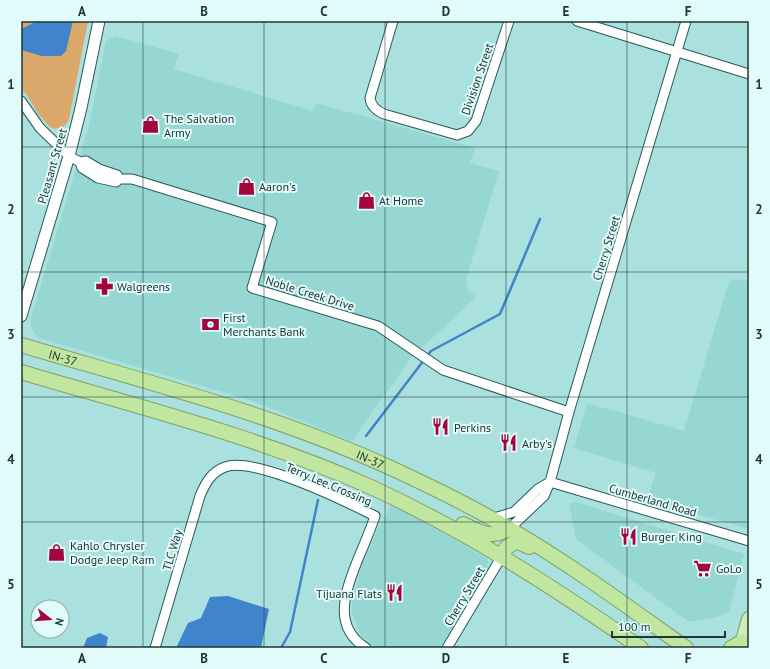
<svg xmlns="http://www.w3.org/2000/svg" width="770" height="669" font-family="'PT Sans',sans-serif">
  <style>
    .built { fill: #96d7d4 }
    .green { fill: #d9a86a }
    .water { fill: #4084cb }
    .lines { fill: none; stroke-linecap: round; stroke-linejoin: round }
    .stream { stroke: #4084cb; stroke-width: 2.5 }
    .minor-casing { stroke: #265b58; stroke-width: 11 }
    .tertiary-casing { stroke: #265b58; stroke-width: 13 }
    .primary-casing { stroke: #7ea46b; stroke-width: 16 }
    .trunk-casing { stroke: #7ea46b; stroke-width: 16 }
    .minor { stroke: #fff; stroke-width: 9 }
    .tertiary { stroke: #fff; stroke-width: 11 }
    .primary { stroke: #d0ecb8; stroke-width: 14 }
    .trunk { stroke: #c0e6a0; stroke-width: 14 }
    .grid { fill: none; stroke: #203634; stroke-width: 1; stroke-opacity: 0.55 }
    .labels { text-anchor: middle; dominant-baseline: central; stroke-width: 4; stroke-linejoin: round; paint-order: stroke }
    .street-label { font-size: 12px; fill: #203634; stroke: #e1fbfa }
    .poi-label { font-size: 12px; fill: #203634; stroke: #e1fbfa; text-anchor: start }
    .neatline { fill: none; stroke: #203634; stroke-width: 1.5 }
    .grid-label { font-size: 13px; text-anchor: middle; font-weight: bold; fill: #203634 }
  </style>
  <rect width="100%" height="100%" fill="#aae0dd"/>
  <path class="built" d="M116,36L179,54L174,69L313,111L316,103L475,148L470,163L499,171L466,280L468,290L476,297L411,358L352,441L250,400L39,338L31,329V318L89,125L106,41Z
    M733,279L749,281V529L647,500L656,473L574,448L587,403L684,431L728,285Z
    M576,502L744,554L729,611L718,617L696,621H688L679,615L576,539L569,503Z
    M392,504L488,559L487,572L440,648H375L362,637L352,614V601L362,564L377,531Z"/>
  <path class="green" d="M21,21H88L69,119C66,126 62,128 55,129L50,127L38,114L27,95L21,89Z"/>
  <path class="water" d="M37,21H73L66,51L61,56H42L21,50V29Z
    M228,596L269,609L261,648H176L188,623L201,618L210,597Z
    M100,633L108,637L106,648H83L87,638Z"/>
  <g class="lines">
    <path class="stream" d="M427,356L431,351L500,314L540,219
      M366,436L424,360
      M281,648L290,632L318,500"/>
    <defs>
      <path id="minor" d="M393,21L370,98C371,107 377,111 384,114L457,135L468,131L476,121L509,21
        M577,21L749,74
        M21,101L40,128L69,156L80,162L82,168L98,178L116,182L119,179L117,175L99,169L86,161L80,162
        M119,179H132L272,222L252,288L378,326L443,370L569,412
        M550,482L749,541
        M491,519L514,512L538,489L550,482
        M509,529L544,496L550,482L569,412L686,21
        M155,648L200,496C205,484 211,472 225,467C254,456 347,502 375,516C370,531 364,545 358,559C346,590 331,626 366,648
        M447,648L502,556"/>
      <path id="tertiary" d="M21,316L69,156L81,108L99,21"/>
      <path id="primary" d="M741,648L749,619"/>
      <g id="trunk">
        <path id="s1" d="M21,345C146,382 274,414 393,469C432,487 471,506 508,528C570,564 628,607 686,648"/>
        <path d="M21,372C139,407 260,437 373,488C468,532 555,588 641,648"/>
        <path d="M463,524C482,533 489,539 509,529"/>
        <path d="M502,556L506,548L516,541L529,547"/>
        <path d="M731,648L743,641"/>
      </g>
    </defs>
    <use href="#minor" class="minor-casing"/>
    <use href="#tertiary" class="tertiary-casing"/>
    <use href="#primary" class="primary-casing"/>
    <use href="#trunk" class="trunk-casing"/>
    <use href="#minor" class="minor"/>
    <use href="#tertiary" class="tertiary"/>
    <use href="#primary" class="primary"/>
    <use href="#trunk" class="trunk"/>
  </g>
  <path class="grid" d="M143,21V648M264,21V648M385,21V648M506,21V648M627,21V648M21,147H749M21,272H749M21,397H749M21,522H749"/>
  <defs>
    <symbol id="shop-bare" viewBox="-9 -9 18 18"><path d="M-5-2.5h2.3a2.7 3.5 0 0 1 5.4 0H5L5.5 6h-11ZM-1.5-2.5h3a1.5 2.3 0 0 0-3 0Z" fill="#a3063d" stroke="#e1fbfa" stroke-width="2.5" paint-order="stroke"/></symbol>
    <symbol id="pharmacy-bare" viewBox="-9 -9 18 18"><path d="M-2-6h4v4h4v4h-4v4h-4v-4h-4v-4h4Z" fill="#a3063d" stroke="#e1fbfa" stroke-width="2.5" paint-order="stroke"/></symbol>
    <symbol id="bank-bare" viewBox="-9 -9 18 18"><path d="M-6-4H6V4H-6ZM0-2.3a2.3 2.3 0 1 0 0 4.6a2.3 2.3 0 1 0 0-4.6Z" fill="#a3063d" stroke="#e1fbfa" stroke-width="2.5" paint-order="stroke"/></symbol>
    <symbol id="restaurant-bare" viewBox="-9 -9 18 18"><path d="M-5-6h1v4h1v-4h1v4h1v-4h1v5L-1.5 .5V6h-2V.5L-5-1ZM5-6V6H3V1.5H1.5Q1.5-4 5-6Z" fill="#a3063d" stroke="#e1fbfa" stroke-width="2.5" paint-order="stroke"/></symbol>
    <symbol id="supermarket-bare" viewBox="-9 -9 18 18"><path d="M-6-5.5h2.5l.6 2H6L4.5 2H-2.5L-4.4-4H-6ZM-1.5 3.2a1.3 1.3 0 1 0 .1 0ZM3 3.2a1.3 1.3 0 1 0 .1 0Z" fill="#a3063d" stroke="#e1fbfa" stroke-width="2.5" paint-order="stroke"/></symbol>
  </defs>
  <g fill-rule="evenodd">
    <use href="#shop-bare" x="138" y="112" width="25" height="25"/>
    <use href="#shop-bare" x="234" y="174" width="25" height="25"/>
    <use href="#shop-bare" x="354" y="188" width="25" height="25"/>
    <use href="#pharmacy-bare" x="92" y="274" width="25" height="25"/>
    <use href="#bank-bare" x="198" y="312" width="25" height="25"/>
    <use href="#restaurant-bare" x="428" y="414" width="25" height="25"/>
    <use href="#restaurant-bare" x="496" y="430" width="25" height="25"/>
    <use href="#restaurant-bare" x="616" y="524" width="25" height="25"/>
    <use href="#shop-bare" x="44" y="540" width="25" height="25"/>
    <use href="#supermarket-bare" x="690" y="556" width="25" height="25"/>
    <use href="#restaurant-bare" x="382" y="580" width="25" height="25"/>
  </g>
  <g class="labels">
    <g class="street-label">
      <text transform="translate(477 79) rotate(-71)">Division Street</text>
      <text transform="translate(52 166) rotate(-74)">Pleasant Street</text>
      <text transform="translate(606 248) rotate(-73)">Cherry Street</text>
      <text transform="translate(310 293) rotate(17)">Noble Creek Drive</text>
      <text stroke="none"><textPath href="#s1" startOffset="44">IN-37</textPath></text>
      <text stroke="none"><textPath href="#s1" startOffset="368">IN-37</textPath></text>
      <text transform="translate(329 484) rotate(23)">Terry Lee Crossing</text>
      <text transform="translate(653 500) rotate(16)">Cumberland Road</text>
      <text transform="translate(172 550) rotate(-74)">TLC Way</text>
      <text transform="translate(464 596) rotate(-59)">Cherry Street</text>
    </g>
    <g class="poi-label">
      <text x="164" y="118">The Salvation<tspan x="164" dy="14">Army</tspan></text>
      <text x="259" y="186">Aaron's</text>
      <text x="379" y="200">At Home</text>
      <text x="117" y="286">Walgreens</text>
      <text x="223" y="317">First<tspan x="223" dy="14">Merchants Bank</tspan></text>
      <text x="454" y="427">Perkins</text>
      <text x="522" y="443">Arby's</text>
      <text x="641" y="536">Burger King</text>
      <text x="70" y="545">Kahlo Chrysler<tspan x="70" dy="14">Dodge Jeep Ram</tspan></text>
      <text x="716" y="568">GoLo</text>
      <text x="382" y="593" text-anchor="end">Tijuana Flats</text>
    </g>
  </g>
  <rect width="770" height="669" fill="none" stroke="#e1fbfa" stroke-width="44"/>
  <g transform="translate(50 619) rotate(107)"><circle r="19" fill="#e1fbfa" stroke="#94acab"/>
  <path d="M0-3L7 15L0 10L-7 15Z" fill="#a3063d"/>
  <text y="-6" font-size="11" font-weight="bold" text-anchor="middle" fill="#203634">N</text>
  </g>
  <path d="M612 631v6h113v-6" fill="none" stroke="#203634" stroke-width="2"/>
  <text x="618" y="631" font-size="12" fill="#203634" stroke="#e1fbfa" stroke-width="3" paint-order="stroke">100 m</text>
  <rect x="22" y="22" width="726" height="625" class="neatline"/>
  <g class="grid-label">
    <text x="82" y="16">A</text>
    <text x="204" y="16">B</text>
    <text x="324" y="16">C</text>
    <text x="446" y="16">D</text>
    <text x="566" y="16">E</text>
    <text x="688" y="16">F</text>
    <text x="11" y="89">1</text>
    <text x="759" y="89">1</text>
    <text x="11" y="214">2</text>
    <text x="759" y="214">2</text>
    <text x="11" y="339">3</text>
    <text x="759" y="339">3</text>
    <text x="11" y="464">4</text>
    <text x="759" y="464">4</text>
    <text x="11" y="589">5</text>
    <text x="759" y="589">5</text>
    <text x="82" y="663">A</text>
    <text x="204" y="663">B</text>
    <text x="324" y="663">C</text>
    <text x="446" y="663">D</text>
    <text x="566" y="663">E</text>
    <text x="688" y="663">F</text>
  </g>
</svg>
